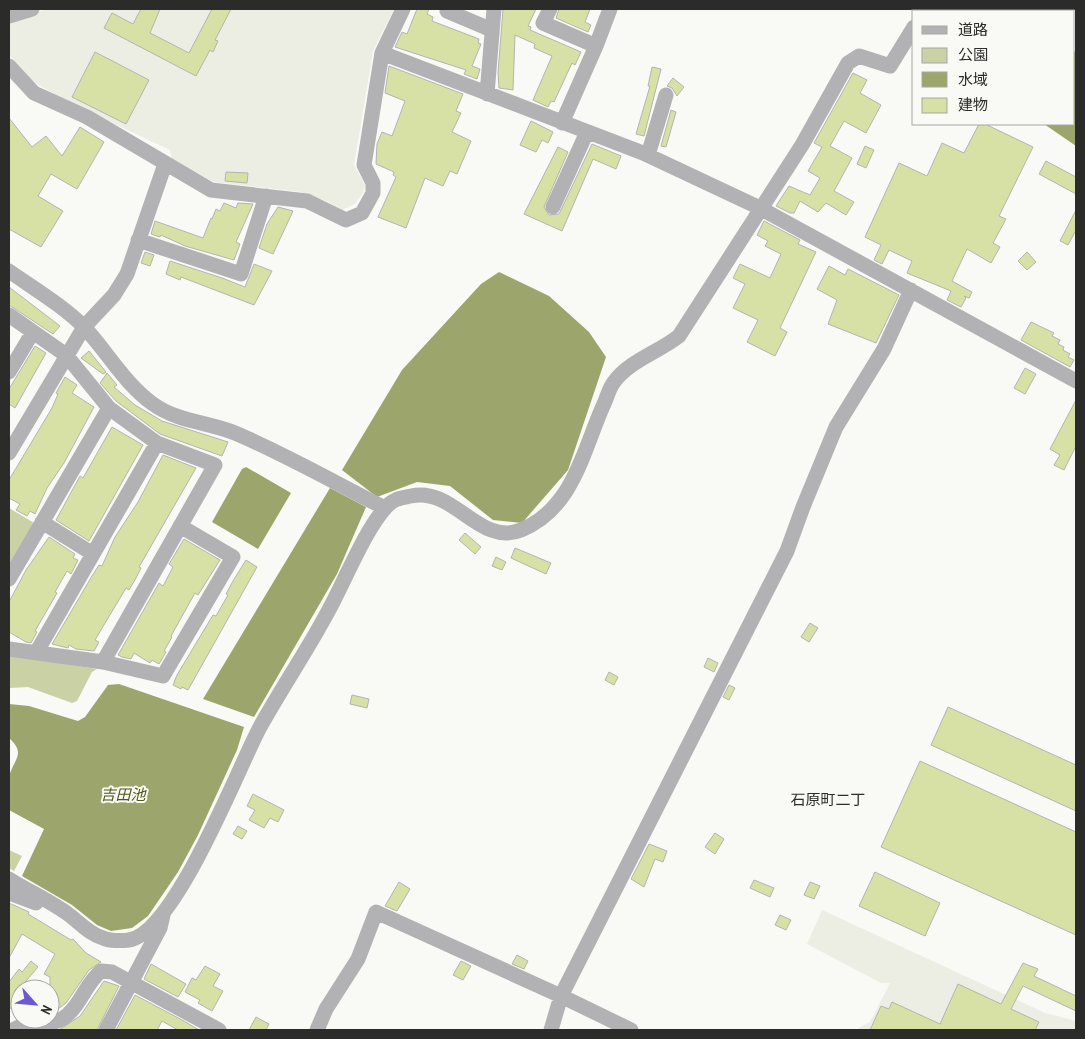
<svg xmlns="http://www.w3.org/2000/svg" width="1085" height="1039" font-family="'PT Sans Narrow','Noto Sans JP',sans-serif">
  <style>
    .built { fill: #eceee4 }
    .green { fill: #cad1a5 }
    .water { fill: #9ca56b }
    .building { fill: #d8e1a5; stroke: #b3b4b1 }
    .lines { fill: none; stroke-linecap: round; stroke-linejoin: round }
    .minor { stroke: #b2b2b4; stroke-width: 15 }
    .labels { text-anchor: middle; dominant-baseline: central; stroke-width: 4; stroke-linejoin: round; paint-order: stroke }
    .water-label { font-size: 15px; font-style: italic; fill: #505715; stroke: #f9f9f6 }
    .neighbourhood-label { font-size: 15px; fill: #2d2e2b; stroke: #f9f9f6 }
  </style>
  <rect width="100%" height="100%" fill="#f9f9f6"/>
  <path class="built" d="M49,9H394L373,51L354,165L365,185L363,193L355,204L342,210L327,201L301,192L214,182L172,160L170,150L66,101L34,82L9,55V24L31,13Z
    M822,910L1045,1013L1076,1021V1030H858L860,1027L870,1022L890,983H881L807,944Z"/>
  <path class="green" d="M9,508L34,523L9,566Z
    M9,655L97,669L92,672L77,701L72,703L28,687L9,688Z
    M9,850L22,856L14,871L9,868Z"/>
  <path class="water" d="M1076,47V146L1044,124H1074V53Z
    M499,272L549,296L589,332L606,357L568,470L522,523L493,520L450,486L417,482L377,497L342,470L402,370L481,284Z
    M246,467L291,493L258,549L212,522L242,469Z
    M330,488L366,507L337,574L254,717L203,699Z
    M119,684L244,727L237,750L198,835L178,872L148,916L132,928L111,931L97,925L72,905L22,876L44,829L9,810C9,800 6,787 9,777C13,760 27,754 9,738V704L29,706L78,721L85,717L108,685Z"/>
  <path class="building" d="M141,9H160L150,33L189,53L212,9H231L215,40L218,41L213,52L210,50L196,76L104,28L112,13L133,24Z
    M417,9H429L427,14L433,17L432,21L479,39L478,43L481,44L472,66L480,69L477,79L464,74L466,70L395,47L402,32L407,34Z
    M503,9H536L528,26L531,27L530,30L581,52L575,65L572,63L554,102L551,101L548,107L533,100L552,56L534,48L535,44L515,35L513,90L499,88L498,73Z
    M559,9H590L585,22L591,25L588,32L556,18Z
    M95,52L149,80L126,124L72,97Z
    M389,66L463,94L456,111L461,113L452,132L471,141L457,174L450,171L443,186L425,178L406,228L378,217L396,177L393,175L394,172L376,164L377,144L382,132L392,136L405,101L385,93Z
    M652,67L661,69L644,136L636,134L650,86H648Z
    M853,73L867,80L860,93L881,105L866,133L844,121L830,146L852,158L834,191L854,202L846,215L826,203L818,212L800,201L794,213H790L776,206L789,186L810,195L820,178L808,171L822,147L814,143Z
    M673,78L684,87L677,96L672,88L667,86Z
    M671,110L676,112L666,147L661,146Z
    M9,118L32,147L46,136L62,156L80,127L104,142L77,189L51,174L38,196L63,211L41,247L9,229Z
    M531,121L553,132L548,143L542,140L536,152L520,145Z
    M979,124H985L1033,147L999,216L1006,219L993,243L1000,247L991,263L967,249L952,281L972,292L969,298L964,296L966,298L961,307L947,300L951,291L907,273L912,261L889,250L882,264L874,260L881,245L865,237L899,163L927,176L942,143L964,153Z
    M592,144L621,156L616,169L593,159L562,231L524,214L558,147L568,152L544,207L549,215L559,214Z
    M865,146L874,150L866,168L857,164Z
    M1046,161L1076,177V194L1039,174Z
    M226,172L248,173L247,183L225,181Z
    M224,203L236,208L238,203L253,204L236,242L240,244L234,260L185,246L161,235L160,237L151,234L155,221L203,238L211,218L212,219L216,209L220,211Z
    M278,207L293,211L273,254L259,248L267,224Z
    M1076,210V230L1068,245L1060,241Z
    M764,221L800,240L798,244L816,252L780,328L787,332L775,356L747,342L758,320L733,308L745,284L733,278L740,264L770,278L781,254L765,246L768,241L757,235Z
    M145,252L154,255L150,266L141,263Z
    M1027,252L1036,262L1027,270L1018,261Z
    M170,261L222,278L245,287L254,264L272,271L254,305L181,277L180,280L166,274Z
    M829,266L845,275L848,269L899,295L876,343L828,324L837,300L817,289Z
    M9,287L60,326L53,334L9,305Z
    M1031,322L1054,333L1052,336L1060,340L1058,344L1064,347L1063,350L1070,354L1068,357L1074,360L1070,367L1021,340Z
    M35,346L46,353L15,408L9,404V389Z
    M89,351L106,372L103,374L81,358Z
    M1025,368L1036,374L1025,394L1014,388Z
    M107,373L117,385L114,387L135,405L162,421L228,442L222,456L160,434L116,401L100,383Z
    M65,377L77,385L72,393L94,407L64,463L47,488L35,514L30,511L27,516L16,510L20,504L9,498V480L52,408L58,394L56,393Z
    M1076,400V446L1064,470L1054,465L1060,455L1050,449Z
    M112,427L143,445L89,541L56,520L80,476L83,478Z
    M163,455L196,468L139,567L141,568L136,578L129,590L126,588L95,640L99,642L94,651L76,649L69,645L68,648L52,644L92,576L99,565L102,566L115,537L138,502Z
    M465,533L481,547L475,554L459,540Z
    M49,537L75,554L73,558L78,560L71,574L67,571L55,592L57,593L35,631L37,632L31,643L26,642L9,632V602L26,570Z
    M184,539L220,560L198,595L195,593L171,636L172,637L164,651L166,652L159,664L152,660L150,663L134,653L131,659L122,657L118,655L159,583L163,586L173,567L169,564Z
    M515,548L551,563L546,574L511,558Z
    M496,557L506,562L502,570L492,566Z
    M246,560L257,567L188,690L182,687L181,689L173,685L177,675L213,615L216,616L228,595L226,594L233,581Z
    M810,623L818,628L809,642L801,637Z
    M708,658L718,663L714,672L704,667Z
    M609,672L618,677L614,685L605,680Z
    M729,685L735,688L729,700L723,697Z
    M352,695L369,699L367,708L350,704Z
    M948,707L1076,765V811L931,745Z
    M920,761L1076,832V935L881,847Z
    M253,794L284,810L278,822L270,818L264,828L249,820L255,810L247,806Z
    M238,826L247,831L242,839L233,834Z
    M715,833L724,839L715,854L705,847Z
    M649,844L667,851L663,862L655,859L644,887L631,879Z
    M875,872L940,903L925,936L859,906Z
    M754,880L774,888L770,897L750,888Z
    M399,882L410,889L397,911L385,906Z
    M810,882L820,886L814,899L804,895Z
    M9,903L29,912L28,914L71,940L73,939L86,953L101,962L89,970L66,1003L54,1012L50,1013V977L44,974L55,954L22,934L9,958Z
    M780,915L791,920L786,930L775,925Z
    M517,955L528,961L524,969L512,964Z
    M31,961L38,967L20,988V996L9,1010V982L19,969L22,972Z
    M461,961L471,966L463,980L453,975Z
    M1023,963L1038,969L1034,976L1076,996V1011L1023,986L1011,1009L1039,1022L1035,1030H870L881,1006L889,1009L892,1002L940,1024L958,984L1001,1004Z
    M151,964L186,984L178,997L144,979Z
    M205,966L220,974L213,986L223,991L212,1011L198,1003L200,1000L185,992L192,978L196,980Z
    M104,981L119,986L97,1030H59L80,1016Z
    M135,995L184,1021L199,1030H178L162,1021L157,1030H116Z
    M256,1017L269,1024L266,1030H249Z"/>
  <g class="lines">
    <path class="minor" d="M403,9L382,53L643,153L760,208L1076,381
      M448,9L447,11L492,30
      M550,9L543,23L596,46
      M923,11L924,9
      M9,16L32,9
      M9,66L34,93L87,117L211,190L307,201L346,220L362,213L373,193V183L364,165L382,53
      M487,94L494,9
      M562,123L596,46L610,9
      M648,155L666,95
      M553,207L587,132
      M138,240L241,274L266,196
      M9,271C33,288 65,307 85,328C108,353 125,384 153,404C178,422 208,422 235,433C287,455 335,483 385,508
      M9,315L66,355L109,408L157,443L215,465L103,662L9,649
      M9,372L33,332
      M9,453L84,327L114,295L127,274L165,164
      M42,522L93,554
      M9,579L109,408
      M36,653L157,443
      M103,662L163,676L233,557L180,526
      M9,879C28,891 50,901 68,914C79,922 89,934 103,938C109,941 122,941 129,940C175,933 238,768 260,727C281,689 305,654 325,617C343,586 364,530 387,506C395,498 401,498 411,496C454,486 479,547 521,530C573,509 583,451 603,406C607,398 609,388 614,382C629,361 659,352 679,336L802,145L848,63L859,56L890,66L914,27
      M9,893L36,903
      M13,1030C31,1018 49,1027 62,1019C79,1009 85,984 101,971L112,972L219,1030
      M106,1030L160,928L163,915
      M317,1030L326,1009L358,959L376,912L561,996L631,1030
      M551,1030L561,996L787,551L803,507L836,427L884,349L911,290"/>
  </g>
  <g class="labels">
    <g class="water-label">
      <text x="123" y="794">吉田池</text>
    </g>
    <g class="neighbourhood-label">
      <text x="828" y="799">石原町二丁</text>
    </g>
  </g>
  <rect width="1085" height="1039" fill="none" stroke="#2b2b2a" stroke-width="20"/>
  <rect x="912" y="10" width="162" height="115" fill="#f9f9f6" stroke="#a7a7a4"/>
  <rect x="922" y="26" width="25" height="8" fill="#b2b2b4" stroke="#a7a7a4"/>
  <text x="958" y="35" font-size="15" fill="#2b2b2a">道路</text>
  <rect x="922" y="48" width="25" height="15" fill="#cad1a5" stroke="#a7a7a4"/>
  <text x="958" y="60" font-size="15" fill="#2b2b2a">公園</text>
  <rect x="922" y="72" width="25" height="15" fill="#9ca56b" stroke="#a7a7a4"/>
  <text x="958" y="85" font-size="15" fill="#2b2b2a">水域</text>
  <rect x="922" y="98" width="25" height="15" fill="#d8e1a5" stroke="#a7a7a4"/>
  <text x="958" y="110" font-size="15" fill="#2b2b2a">建物</text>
  <g transform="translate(35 1004) rotate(117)"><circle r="24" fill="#f9f9f6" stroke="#a7a7a4"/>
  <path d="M0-4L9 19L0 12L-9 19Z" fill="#6c58d2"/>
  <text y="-8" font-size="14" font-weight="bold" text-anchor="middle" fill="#2b2b2a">N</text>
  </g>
</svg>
